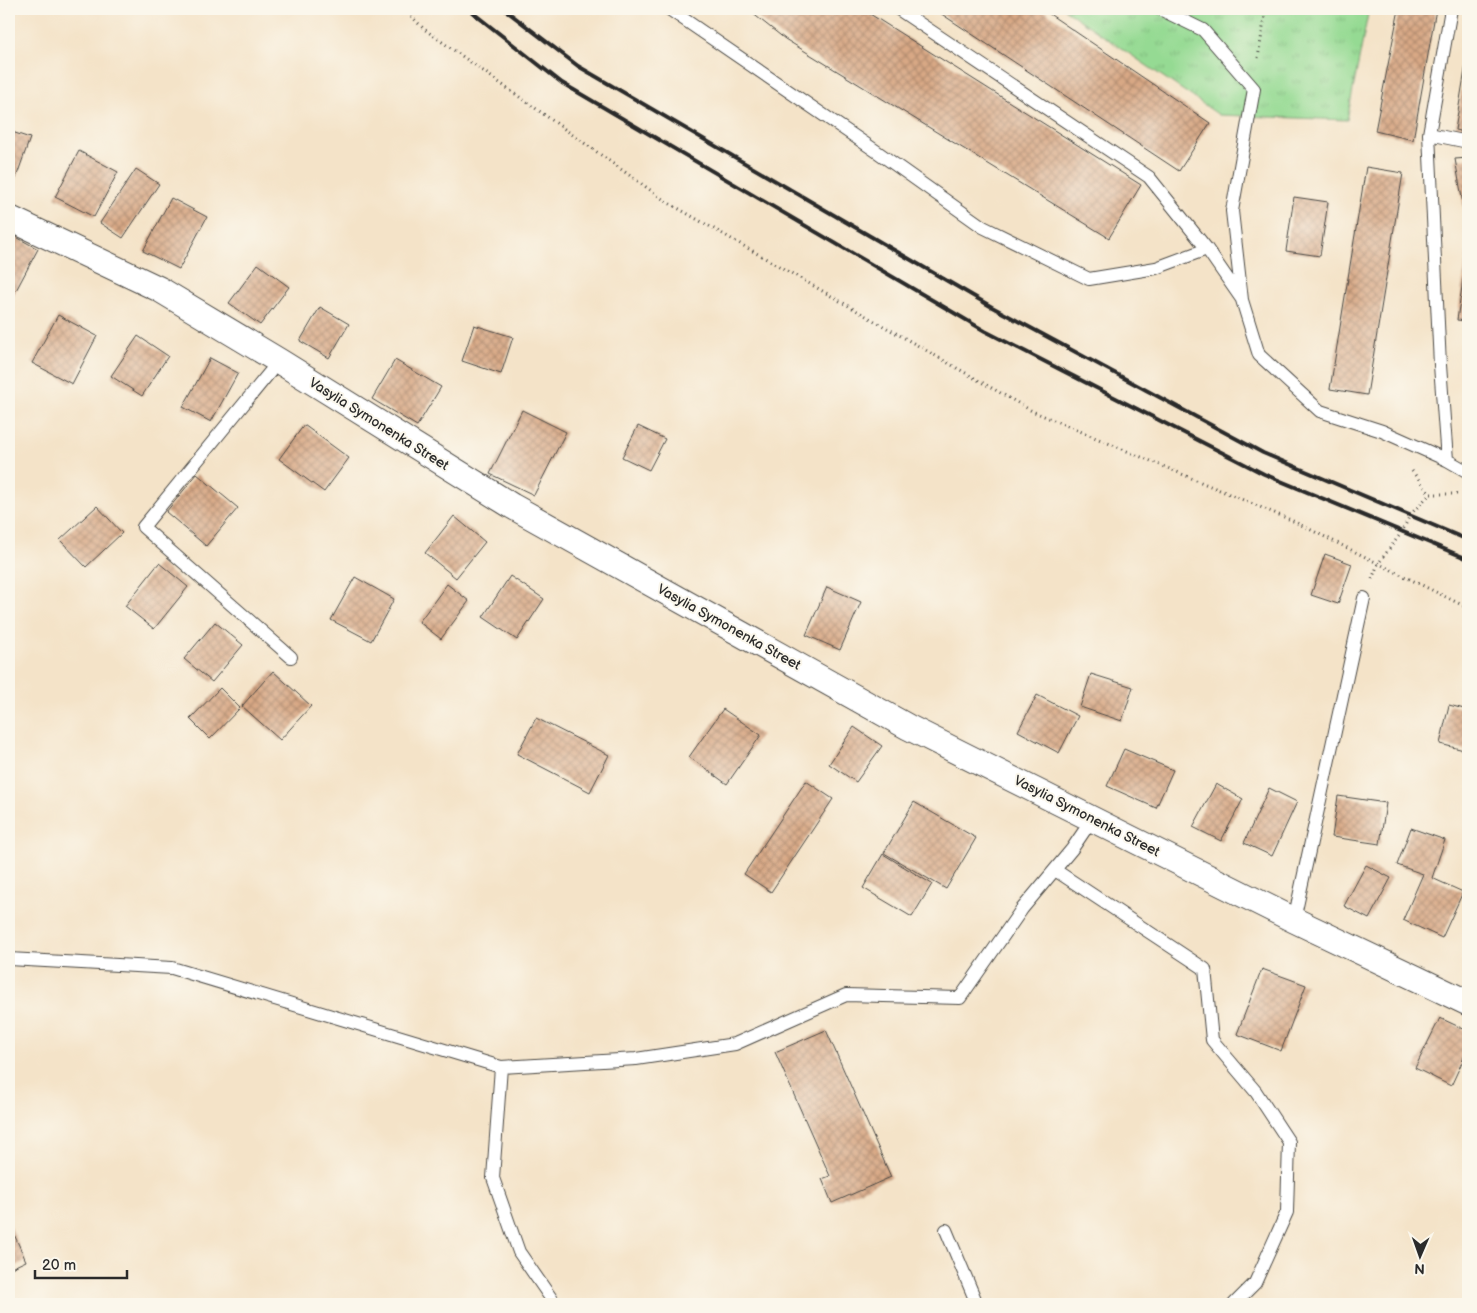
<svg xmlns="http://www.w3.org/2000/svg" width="1477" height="1313" font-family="'Balsamiq Sans',sans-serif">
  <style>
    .grass { fill: url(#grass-tufts); stroke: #60825f }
    .building { fill: url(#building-cross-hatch) }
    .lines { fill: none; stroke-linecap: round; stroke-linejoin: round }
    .service-casing { stroke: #494743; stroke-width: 14 }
    .minor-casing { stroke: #494743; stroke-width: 27 }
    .path { stroke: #494743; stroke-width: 3; stroke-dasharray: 1 4; stroke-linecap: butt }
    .service { stroke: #fff; stroke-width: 12 }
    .minor { stroke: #fff; stroke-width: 25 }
    .rail { stroke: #2b2b2b; stroke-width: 4 }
    .labels { text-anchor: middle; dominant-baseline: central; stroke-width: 4; stroke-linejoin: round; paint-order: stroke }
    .street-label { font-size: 14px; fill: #2b2b2b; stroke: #fbf7ec }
  </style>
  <defs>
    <pattern id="grass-tufts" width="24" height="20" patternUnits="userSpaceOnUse" patternTransform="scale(1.25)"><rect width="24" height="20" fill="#95da93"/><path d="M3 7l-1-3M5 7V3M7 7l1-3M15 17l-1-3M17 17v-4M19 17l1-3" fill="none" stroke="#81bb7f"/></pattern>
    <pattern id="building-cross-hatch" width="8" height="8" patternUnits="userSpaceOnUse" patternTransform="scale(1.25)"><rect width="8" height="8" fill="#d8a885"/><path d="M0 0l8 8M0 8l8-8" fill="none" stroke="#af896d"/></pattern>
  </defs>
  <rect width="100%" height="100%" fill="#fbf7ec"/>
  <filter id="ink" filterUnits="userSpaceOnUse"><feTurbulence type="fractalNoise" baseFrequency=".02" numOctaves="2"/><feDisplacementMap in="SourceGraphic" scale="10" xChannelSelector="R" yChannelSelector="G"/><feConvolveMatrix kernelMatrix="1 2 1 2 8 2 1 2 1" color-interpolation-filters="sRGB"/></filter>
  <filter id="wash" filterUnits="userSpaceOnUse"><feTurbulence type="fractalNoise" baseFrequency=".0096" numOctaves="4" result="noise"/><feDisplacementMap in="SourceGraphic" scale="20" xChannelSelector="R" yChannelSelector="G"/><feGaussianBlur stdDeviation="1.12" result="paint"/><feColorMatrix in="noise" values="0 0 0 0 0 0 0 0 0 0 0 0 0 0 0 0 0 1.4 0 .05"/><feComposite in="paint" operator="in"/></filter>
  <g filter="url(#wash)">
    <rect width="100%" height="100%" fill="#f4e3c8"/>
    <path class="grass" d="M1064,9H1369L1347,120L1219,115Z"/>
    <g id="blocks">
      <path class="building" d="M747,9H862L1141,185L1109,238L785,39Z
        M934,9H1042L1210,123L1179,171Z
        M1399,9H1436L1413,140L1375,131Z
        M1467,58H1468V133L1455,130Z
        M9,131L30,138L16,178L9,175Z
        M79,151L118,172L94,217L55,197Z
        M1468,158V226H1467L1455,159Z
        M1366,167L1403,173L1367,395L1330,389Z
        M136,169L159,184L123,238L100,223Z
        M1294,197L1328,202L1320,256L1286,251Z
        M171,198L207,217L179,269L143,251Z
        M9,233L38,249L12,298L9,296Z
        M1467,253H1468V321L1457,320Z
        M258,264L289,287L260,325L229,303Z
        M320,307L349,324L329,358L300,341Z
        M58,315L97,336L72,384L32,363Z
        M474,325L513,337L501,374L462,361Z
        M138,336L168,356L142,396L111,376Z
        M210,358L238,373L211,422L183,407Z
        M395,360L441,387L417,426L372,399Z
        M522,410L566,432L534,495L490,474Z
        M304,425L349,458L324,492L279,459Z
        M638,426L665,439L649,470L622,457Z
        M197,474L238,508L206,546L166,512Z
        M97,506L122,533L86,567L60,540Z
        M454,516L485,542L456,578L425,553Z
        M1325,554L1352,564L1338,604L1311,595Z
        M159,563L188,587L154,629L125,606Z
        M510,576L544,599L517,640L483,617Z
        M355,577L394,599L371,641L331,620Z
        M447,584L469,601L441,639L419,622Z
        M827,587L861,602L840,650L806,635Z
        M215,622L243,645L212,682L184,659Z
        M273,671L311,706L280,740L242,706Z
        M1091,674L1133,687L1122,721L1080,707Z
        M220,688L240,708L210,739L190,719Z
        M1037,695L1078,716L1059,753L1018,731Z
        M1449,705L1468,710V751L1440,744Z
        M723,709L761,735L727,784L689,757Z
        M536,718L609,755L590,792L517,754Z
        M854,727L882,746L856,782L829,764Z
        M1124,749L1173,770L1156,808L1107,786Z
        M806,781L833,799L771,892L744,874Z
        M1216,784L1243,799L1221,841L1193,827Z
        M1269,788L1297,802L1272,856L1244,843Z
        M1338,796L1386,803L1380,844L1332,837Z
        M914,802L976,838L946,889L884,853Z
        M1411,828L1445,840L1432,878L1463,892L1442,938L1403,920L1423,874L1397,865Z
        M883,854L932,884L912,917L863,888Z
        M1366,865L1391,878L1369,919L1344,906Z
        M1262,969L1306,985L1281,1051L1237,1034Z
        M1440,1018L1468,1031V1049L1451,1086L1415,1068Z
        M826,1030L891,1177L832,1203L822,1179L830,1176L775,1052Z
        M9,1223L26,1261L9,1269Z"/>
    </g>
  </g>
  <g filter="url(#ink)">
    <use href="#blocks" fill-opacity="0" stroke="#494743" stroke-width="1"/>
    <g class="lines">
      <defs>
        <path id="service" d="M669,9L876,151L983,227L1089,279L1156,268L1207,249
          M898,9L1149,177L1207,249L1241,298
          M1160,9L1203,30L1254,89L1232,211L1242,300L1259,355L1320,411L1382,431L1447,460L1468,472
          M1429,134L1468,142
          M279,361L143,527L291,657
          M1447,460L1440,365L1429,134L1451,9
          M1055,870L1205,969L1212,1040L1256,1092L1289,1142L1287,1212L1255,1283L1234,1304
          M1294,920L1364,598
          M9,959L172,968L501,1067L636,1059L735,1044L846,995L960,998L1022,909L1072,849L1093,818
          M501,1067L493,1178L519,1252L555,1304
          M946,1230L977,1304"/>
        <path id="minor" d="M9,218L159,289L279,361L512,506L908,727L1294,920L1468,1003"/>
      </defs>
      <use href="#service" class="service-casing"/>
      <use href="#minor" class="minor-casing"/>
      <path class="path" d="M404,9L424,29L667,202L1032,411L1291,520L1468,608
        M1258,58L1266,9
        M1412,471L1430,494
        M1372,579L1378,564L1402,532L1410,515L1430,494H1460"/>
      <use href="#service" class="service"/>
      <use href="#minor" class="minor"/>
      <path class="rail" d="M468,9L562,83L985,331L1264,474L1468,559
        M504,9L578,66L992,307L1263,453L1468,540"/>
    </g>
  </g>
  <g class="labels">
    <g class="street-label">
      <text transform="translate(379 424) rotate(32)">Vasylia Symonenka Street</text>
      <text transform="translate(729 627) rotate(29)">Vasylia Symonenka Street</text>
      <text transform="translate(1087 816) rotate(27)">Vasylia Symonenka Street</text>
    </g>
  </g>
  <rect width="1477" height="1313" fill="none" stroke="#fbf7ec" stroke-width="30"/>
  <g transform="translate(1420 1256) rotate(182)" stroke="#fbf7ec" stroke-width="4" paint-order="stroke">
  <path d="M0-4L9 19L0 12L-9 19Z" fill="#2b2b2b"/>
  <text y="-8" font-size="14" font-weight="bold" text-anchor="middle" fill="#2b2b2b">N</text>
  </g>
  <path d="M35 1270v8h92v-8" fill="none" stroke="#2b2b2b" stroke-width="2.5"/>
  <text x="42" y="1270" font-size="15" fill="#2b2b2b" stroke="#fbf7ec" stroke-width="4" paint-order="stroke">20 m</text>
</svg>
